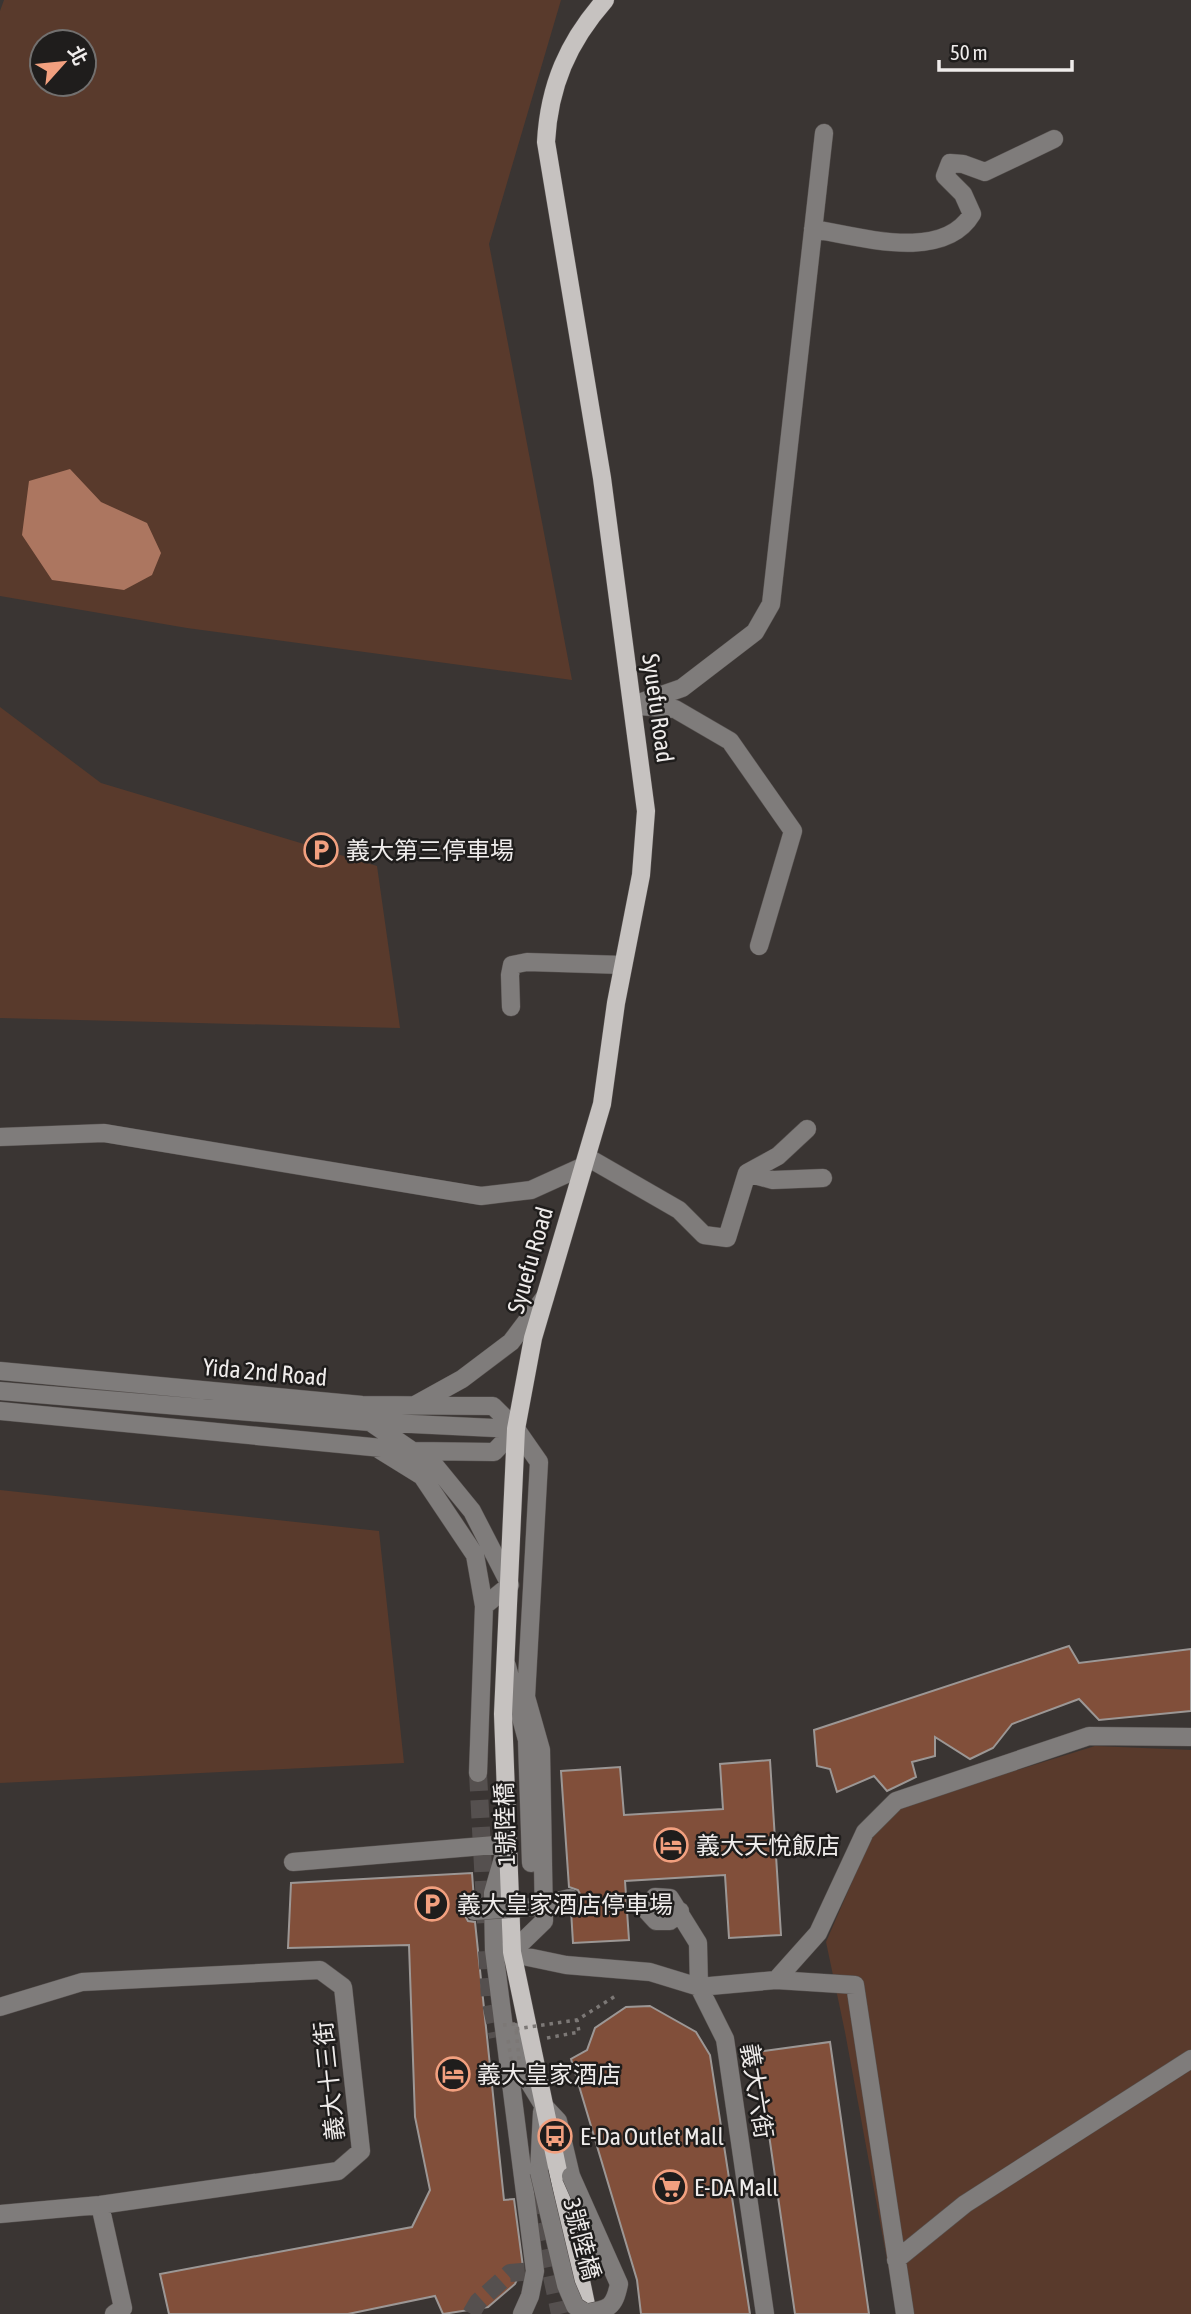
<svg xmlns="http://www.w3.org/2000/svg" width="1191" height="2314" font-family="'Asap Condensed','Noto Sans TC',sans-serif">
  <style>
    .green { fill: #593a2c; fill-rule: evenodd }
    .water { fill: #ac7660 }
    .building { fill: #814f3a; stroke: #9c9795; stroke-width: 2 }
    .lines { fill: none; stroke-linecap: round; stroke-linejoin: round }
    .minor-tunnel { stroke: #55504f; stroke-width: 18; stroke-dasharray: 18 9; stroke-linecap: butt }
    .minor-casing { stroke: #575250; stroke-width: 19 }
    .major-casing { stroke: #575250; stroke-width: 19 }
    .path { stroke: #7c7876; stroke-width: 3.5; stroke-dasharray: 3.5 5; stroke-linecap: butt }
    .minor { stroke: #7f7c7b; stroke-width: 18 }
    .major { stroke: #c6c2c0; stroke-width: 18 }
    .minor-bridge-casing { stroke: #575250; stroke-width: 19; stroke-linecap: butt }
    .path-bridge { stroke: #7c7876; stroke-width: 3.5; stroke-dasharray: 3.5 5; stroke-linecap: butt }
    .minor-bridge { stroke: #7f7c7b; stroke-width: 18 }
    .labels { text-anchor: middle; dominant-baseline: central; stroke-width: 5; stroke-linejoin: round; paint-order: stroke }
    .street-label { font-size: 24px; fill: #efeceb; stroke: #1f1d1c }
    .poi-label { font-size: 24px; fill: #efeceb; stroke: #1f1d1c; text-anchor: start }
  </style>
  <rect width="100%" height="100%" fill="#3a3533"/>
  <path class="green" d="M4,0H561L489,244L572,680L187,628L0,596V11ZM42,42H84V84H42Z
    M0,707L101,783L377,866L400,1028L0,1018Z
    M0,1490L379,1531L404,1763L0,1783Z
    M1095,1746L1191,1750V2314H897L845,2032L826,1942L872,1836L901,1806Z"/>
  <path class="water" d="M70,469L101,502L147,523L161,553L152,575L124,590L52,580L22,535L29,481Z"/>
  <path class="building" d="M1069,1646L1079,1663L1191,1649V1711L1099,1720L1079,1699L1012,1724L993,1748L970,1759L935,1737V1756L912,1762L916,1777L887,1791L874,1776L837,1792L830,1769L817,1766L814,1730Z
    M770,1760L781,1935L729,1938L725,1875L625,1881L629,1940L573,1943L571,1910L578,1906L581,1896L578,1890L569,1887L561,1771L620,1767L624,1815L723,1809L720,1764Z
    M472,1873L474,1900L464,1905L463,1912L468,1921L475,1922L504,2200L514,2199L523,2267L515,2284L488,2307L443,2314L435,2296L348,2314H169L160,2274L412,2227L430,2190L415,2117L409,1945L288,1948L291,1883Z
    M650,2006L696,2032L710,2055L750,2314H641L637,2280L571,2059L587,2050L595,2028L626,2007Z
    M830,2042L869,2314H795L757,2052Z"/>
  <g class="lines">
    <path class="minor-tunnel" d="M478,1773L486,1923
      M487,1951L490,1998L498,2037
      M529,2170L560,2314
      M471,2314L478,2302L510,2273L535,2271"/>
    <defs>
      <path id="minor" d="M813,229C858,236 943,263 972,214L963,194L945,176L950,163L963,164L985,172L1054,139
        M633,705L682,688L755,632L771,604L824,133
        M640,706L675,709L730,741L793,831L759,946
        M511,1007L510,975L512,965L527,962L623,965
        M0,1137L104,1133L481,1196L531,1190L584,1166
        M587,1157L679,1210L704,1235L727,1238L747,1173L773,1180L823,1178
        M747,1173L778,1156L807,1129
        M0,1371L362,1405L493,1406L516,1429L539,1462L526,1697L541,1750L544,1921L512,1952
        M0,1391L370,1422L516,1429
        M415,1405L462,1379L511,1342L545,1297
        M0,1411L413,1451L494,1452L516,1429
        M370,1422L436,1467L472,1511L510,1585L484,1606L478,1773
        M380,1450L422,1476L475,1555L484,1606
        M507,1666L527,1740L531,1863
        M293,1862L507,1844L493,1893L494,1950
        M680,1911L670,1921H656L645,1909L655,1897L670,1898L698,1943L699,1987L725,2039L765,2314
        M776,1980L855,1985L905,2314
        M0,2007L82,1982L320,1970L343,1987L361,2151L338,2171L100,2205L0,2214
        M515,2032L523,2072L543,2105L558,2121L571,2176
        M539,2172L542,2112
        M100,2205L123,2308L114,2314
        M896,2260L965,2204L1191,2059
        M522,2314L530,2296L535,2271L494,1950L566,1965L650,1972L699,1987L776,1980L818,1933L865,1832L896,1801L1089,1736L1191,1737"/>
      <path id="major" d="M588,2314L512,1952L503,1714L516,1429L533,1338L602,1104L616,1003L641,875L646,811L602,478L546,142C549,86 568,42 605,0"/>
    </defs>
    <use href="#minor" class="minor-casing"/>
    <use href="#major" class="major-casing"/>
    <path class="path" d="M547,2038L579,2032L577,2020L617,1995
      M580,2142L596,2141"/>
    <use href="#minor" class="minor"/>
    <use href="#major" class="major"/>
    <defs>
      <path id="minor-bridge" d="M474,1911L533,1907L570,1898
        M539,2172L566,2285L575,2306L586,2313C609,2309 614,2308 619,2284L571,2176"/>
    </defs>
    <use href="#minor-bridge" class="minor-bridge-casing"/>
    <path class="path-bridge" d="M503,2025L515,2024L516,2029L577,2020
      M508,2040L511,2059L519,2058L516,2029"/>
    <use href="#minor-bridge" class="minor-bridge"/>
  </g>
  <defs>
    <symbol id="parking-ring" viewBox="-11 -11 22 22"><circle r="9.5" fill="#1f1d1c" stroke="#f2a07f" stroke-width="1.5"/><path d="M-3.5-5.5H1a3.5 3.5 0 0 1 0 7H-1V5.5H-3.5ZM-1-3.4V-.6H.8a1.4 1.4 0 0 0 0-2.8Z" fill="#f2a07f"/></symbol>
    <symbol id="hotel-ring" viewBox="-11 -11 22 22"><circle r="9.5" fill="#1f1d1c" stroke="#f2a07f" stroke-width="1.5"/><path d="M-6-4.5h1.5V1H6V5H4.5V3h-9V5H-6ZM-4 0a1.8 1.8 0 1 1 3.6 0ZM.5 0V-2.5h3Q6-2.5 6 0Z" fill="#f2a07f"/></symbol>
    <symbol id="bus-ring" viewBox="-11 -11 22 22"><circle r="9.5" fill="#1f1d1c" stroke="#f2a07f" stroke-width="1.5"/><path d="M-5-6H5V4H4V6H2V4H-2V6H-4V4H-5ZM-3.5-4V0h7V-4ZM-3.5 1.2v1.5H-2V1.2ZM2 1.2v1.5H3.5V1.2Z" fill="#f2a07f"/></symbol>
    <symbol id="supermarket-ring" viewBox="-11 -11 22 22"><circle r="9.5" fill="#1f1d1c" stroke="#f2a07f" stroke-width="1.5"/><path d="M-6-5.5h2.5l.6 2H6L4.5 2H-2.5L-4.4-4H-6ZM-1.5 3.2a1.3 1.3 0 1 0 .1 0ZM3 3.2a1.3 1.3 0 1 0 .1 0Z" fill="#f2a07f"/></symbol>
  </defs>
  <g fill-rule="evenodd">
    <use href="#parking-ring" x="302" y="831" width="38" height="38"/>
    <use href="#hotel-ring" x="652" y="1826" width="38" height="38"/>
    <use href="#parking-ring" x="413" y="1885" width="38" height="38"/>
    <use href="#hotel-ring" x="434" y="2055" width="38" height="38"/>
    <use href="#bus-ring" x="536" y="2117" width="38" height="38"/>
    <use href="#supermarket-ring" x="651" y="2168" width="38" height="38"/>
  </g>
  <g class="labels">
    <g class="street-label">
      <text transform="translate(658 708) rotate(82)">Syuefu Road</text>
      <text transform="translate(530 1260) rotate(-74)">Syuefu Road</text>
      <text transform="translate(265 1372) rotate(5)">Yida 2nd Road</text>
      <text transform="translate(505 1824) rotate(-92)">1號陸橋</text>
      <text transform="translate(329 2081) rotate(-96)">義大十三街</text>
      <text transform="translate(757 2091) rotate(81)">義大六街</text>
      <text transform="translate(582 2239) rotate(75)">3號陸橋</text>
    </g>
    <g class="poi-label">
      <text x="346" y="850">義大第三停車場</text>
      <text x="696" y="1845">義大天悅飯店</text>
      <text x="457" y="1904">義大皇家酒店停車場</text>
      <text x="477" y="2074">義大皇家酒店</text>
      <text x="580" y="2136">E-Da Outlet Mall</text>
      <text x="694" y="2187">E-DA Mall</text>
    </g>
  </g>
  <g transform="translate(63 63) rotate(63)"><circle r="33" fill="#1f1d1c" stroke="#72706f" stroke-width="2"/>
  <path d="M0-5L12 26L0 18L-12 26Z" fill="#f2a07f"/>
  <text y="-10" font-size="19" font-weight="bold" text-anchor="middle" fill="#efeceb">北</text>
  </g>
  <path d="M939 60v10h133v-10" fill="none" stroke="#efeceb" stroke-width="3.5"/>
  <text x="950" y="60" font-size="21" fill="#efeceb" stroke="#1f1d1c" stroke-width="5" paint-order="stroke">50 m</text>
</svg>
